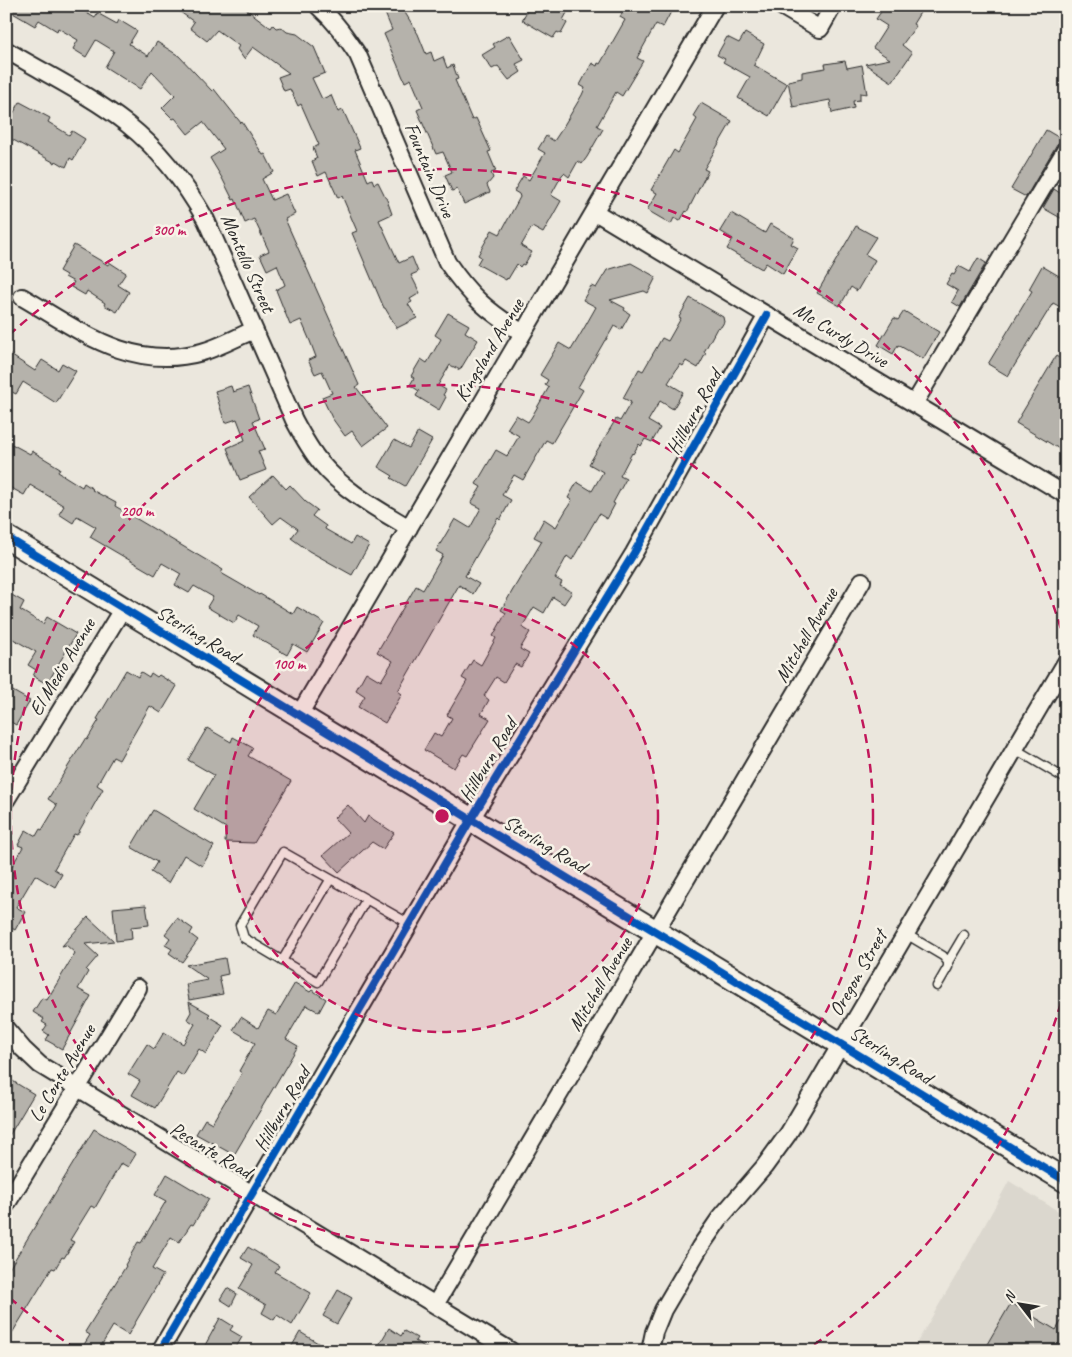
<svg xmlns="http://www.w3.org/2000/svg" width="1072" height="1357" font-family="Caveat,sans-serif">
  <style>
    .built { fill: #dbd7ce }
    .building { fill: #b5b2ab; stroke: #2b2b2b }
    .lines { fill: none; stroke-linecap: round; stroke-linejoin: round }
    .lane-casing { stroke: #2b2b2b; stroke-width: 11 }
    .street-casing { stroke: #2b2b2b; stroke-width: 20 }
    .secondary-casing { stroke: #2b2b2b; stroke-width: 26 }
    .lane { stroke: #f7f3e8; stroke-width: 8 }
    .street { stroke: #f7f3e8; stroke-width: 16 }
    .secondary { stroke: #f7f3e8; stroke-width: 22 }
    .cycleway-casing { stroke: #f7f3e8; stroke-width: 11 }
    .cycleway { stroke: #0057b8; stroke-width: 8 }
    .ring { fill: none; stroke: #c2185b; stroke-width: 2.5; stroke-dasharray: 9 6 }
    .labels { text-anchor: middle; dominant-baseline: central; stroke-width: 5; stroke-linejoin: round; paint-order: stroke }
    .street-label { font-size: 20px; fill: #2b2b2b; stroke: #f7f3e8 }
    .centre { fill: #c2185b; stroke: #f7f3e8; stroke-width: 2.5 }
    .ring-label { font-size: 15px; text-anchor: middle; font-weight: bold; fill: #c2185b; stroke: #f7f3e8; stroke-width: 5; stroke-linejoin: round; paint-order: stroke }
  </style>
  <rect width="100%" height="100%" fill="#ebe7dd"/>
  <filter id="ink" filterUnits="userSpaceOnUse"><feTurbulence type="fractalNoise" baseFrequency=".02" numOctaves="2"/><feDisplacementMap in="SourceGraphic" scale="10" xChannelSelector="R" yChannelSelector="G"/><feConvolveMatrix kernelMatrix="1 2 1 2 8 2 1 2 1" color-interpolation-filters="sRGB"/></filter>
  <g filter="url(#ink)">
    <path class="built" d="M1009,1181L1066,1216V1351H912L971,1250Z"/>
    <path class="building" d="M6,6H75L95,18L97,13L117,24L119,20L137,31L129,44L148,56L157,42L179,56L212,91L214,89L241,123L242,122L263,155L265,154L274,172L262,179L272,200L286,194L295,214L285,219L359,385L356,387L387,428L363,446L352,431L345,436L332,418L322,397L332,393L322,371L315,374L308,360L316,357L310,341L301,320L290,325L276,290L285,285L277,265L267,270L260,255L269,251L254,219L245,223L235,199L233,200L222,178L210,158L224,149L203,122L188,134L175,118L173,119L162,108L175,95L152,71L140,89L105,67L114,51L96,40L86,57L73,49L78,40L58,28L57,31L39,20L35,26L6,9Z
      M172,6H242L271,28L273,25L276,28L281,27L287,32L297,34L314,47L325,73L312,78L322,99L331,95L338,112L343,110L360,148L355,150L368,181L372,179L374,184L378,182L387,200L392,214L379,220L399,263L412,257L418,272L411,275L420,293L410,299L412,302L408,304L417,318L397,328L385,308H384L352,233L357,231L342,196L338,198L326,172L318,176L312,161L317,158L313,148L319,145L301,104L298,106L290,89L284,91L278,77L289,73L253,47L244,59L237,49L239,46L217,30L207,41L190,28L194,22Z
      M382,6H401L418,34L426,54L431,52L434,61L443,57L447,68L453,65L458,79L455,80L472,120L476,118L491,151L488,152L496,171L491,173L493,178L487,185L490,192L464,204L457,189L452,191L445,175L452,172L443,152L436,154L417,110L423,107L411,79L405,82L384,34L392,30Z
      M530,6H533L542,11L545,6H560L568,11L563,20L567,23L561,34L557,32L553,38L522,20Z
      M626,6H674L663,27L656,24L637,58L643,61L622,96L616,92L597,126L603,129L587,157L582,164L578,161L569,177L564,173L562,175L551,195L561,201L543,233L532,227L521,246L532,252L524,265L522,264L520,267L517,264L508,279L507,278L506,280L477,264L481,257L478,255L492,230L500,234L520,197L519,194L514,191L523,176L529,180L545,153L538,149L546,136L554,141L560,132L582,95L585,88L580,85L592,63L597,66L598,63L600,64L625,20L620,17Z
      M885,6H915L921,11L913,24L916,26L902,45L912,53L892,82L865,64L890,59L873,48L887,26L876,19Z
      M745,33L764,44L754,65L787,84L769,116L738,98L750,77L723,62L725,59L717,55L727,37L739,43Z
      M509,35L524,60L516,64L521,72L509,80L498,66L492,69L482,55L495,47L493,44Z
      M845,61L847,68L862,65L867,94L860,93V100L853,101L854,108L832,113L830,100L793,107L788,81L802,78V72L826,68L825,64Z
      M20,102L50,118L48,122L69,135L72,131L85,139L73,160L70,158L66,167L56,161L55,163L6,136V126Z
      M701,103L732,121L704,169L708,171L687,212L686,211L680,221L674,218L671,224L647,210L657,193L651,190L674,150L678,153L697,119L693,116Z
      M1046,130L1063,140L1057,144L1026,197L1011,189Z
      M1054,189L1066,197V221L1043,208Z
      M731,213L765,233L770,224L794,238L791,244L798,248L783,274L766,263L762,269L727,249L733,239L720,231Z
      M856,226L876,237L865,254L875,260L857,291L851,287L840,306L817,293Z
      M74,245L108,265L109,262L126,273L118,285L129,292L117,312L104,305L105,303L87,291L85,295L71,287L74,282L65,277L66,275L59,271Z
      M978,258L986,263L960,307L952,302L958,291L946,284L952,274L954,275L959,266L970,272Z
      M631,263L656,277L648,293L644,291L610,300L625,308L624,310L630,314L621,330L614,326L606,340H605L578,387L583,390L552,443L546,440L523,480L514,475L502,495L511,500L500,520L498,518L465,576L479,584L473,594L459,585L398,691L402,694L385,723L358,707L365,696L356,690L366,672L381,681L393,661L377,652L416,586L423,590L434,571L443,555L436,551L455,519L470,528L481,508L471,503L481,487L476,484L496,450L507,456L519,436L507,429L516,415L528,422L531,418L549,387L545,385L548,380L540,375L559,343L571,350L583,330L596,307L583,300L591,286L596,288L607,270Z
      M1042,266L1066,280V310L1053,303L1008,376L988,364L1032,291L1029,289Z
      M690,298L723,317L724,322L721,327L717,328L704,352L706,353L698,368L686,361L683,366L680,364L668,383L683,392L673,409L660,401L648,421L660,428L652,442L645,439L641,446L639,444L633,454L632,453L620,476L626,479L613,503L615,504L607,519L599,514L572,560L567,556L555,578L562,582L560,586L572,592L564,604L553,597L544,613L534,607L522,627L530,632L520,649L529,654L521,667L515,664L504,682L496,677L484,696L489,700L481,714L490,719L467,756L463,754L454,768L424,750L434,733L441,737L452,718L447,715L467,681L462,678L473,660L481,665L496,638L493,636L506,613L501,610L542,541L534,537L544,519L556,527L572,500L568,498L577,482L592,491L603,472L589,464L616,419L620,421L631,402L623,398L639,369L643,371L662,338L668,341L681,318L679,317Z
      M904,311L939,332L923,359L898,345L893,354L878,345L894,318L898,320Z
      M448,313L469,325L465,332L478,340L460,370L450,365L438,385L446,390L443,395L446,397L439,410L416,396L419,391L410,385L414,378L411,376L421,359L427,363L441,339L435,335Z
      M6,352L35,371L42,360L58,370L62,363L76,371L56,403L23,382L16,394L6,389Z
      M1056,356L1066,362V453L1016,423Z
      M231,386L233,392L248,387L259,419L253,421L265,449L258,451L266,470L240,480L227,448L245,440L237,419L225,423L215,391Z
      M418,432L432,440L405,486L391,478L393,476L378,467L394,440L409,448Z
      M6,441L30,454L32,451L60,468L58,472L82,487L84,483L93,489L92,490L116,503L115,506L223,570L221,573L259,595L260,594L293,614L297,607L324,623L307,652L293,644L287,655L253,635L258,626L239,615L234,623L207,607L213,597L194,586L189,593L175,585L181,574L162,563L155,575L90,537L96,527L77,516L73,523L59,514L64,506L50,497L30,485L24,495L6,485Z
      M273,475L286,489L290,485L306,502L317,510L312,516L326,526L325,529L351,544L355,537L369,545L352,575L309,551L291,538L298,529L281,517L273,524L249,497Z
      M10,594L24,602L20,610L43,624L47,617L76,634L47,684L33,676L36,670L28,665L36,652L6,635V601Z
      M126,670L138,677L141,672L149,677L151,673L157,677L159,675L177,686L161,713L150,706L119,760L113,757L97,785L103,789L77,835L74,834L54,869L62,874L55,887L35,875L16,907L25,912L15,930L6,925V863L12,866L23,847L18,845L26,830L36,836L40,829L42,830L57,805L48,799L85,739L87,740L99,720L97,719Z
      M11,690L30,701L16,725L6,719V697Z
      M207,728L231,742L233,737L253,748L248,756L291,781L254,843L225,842L226,828L194,809L214,775L188,760Z
      M348,805L364,823L368,816L394,833L383,849L372,842L339,872L323,855L348,833L334,818Z
      M153,810L214,846L202,866L184,855L168,883L151,872L157,862L131,847Z
      M146,905L149,925L131,927L132,939L116,941L113,908Z
      M88,917L114,941L85,944L98,956L86,970L88,972L78,989L91,996L62,1049L46,1040L49,1035L43,1031L47,1025L42,1022L44,1019L33,1012L42,998L47,1000L75,953L66,945L62,946Z
      M177,918L193,929L190,934L198,940L182,962L169,953L172,949L165,945L170,938L165,934Z
      M225,958L228,974L219,976L223,994L189,1000L186,984L208,980L186,965Z
      M295,983L310,992L312,990L326,999L319,1012L306,1005L286,1039L298,1046L234,1155L196,1134L205,1119L212,1123L242,1073L239,1071L255,1043L233,1030L241,1017L258,1028L268,1011L276,1015Z
      M189,1002L210,1014L208,1016L223,1025L206,1054L199,1049L183,1076L177,1072L155,1108L132,1095L140,1081L128,1074L147,1044L154,1049L164,1032L183,1044L195,1024L187,1019L191,1012Z
      M6,1077L34,1094L6,1141Z
      M94,1129L136,1154L128,1167L121,1163L95,1208L91,1206L70,1240L74,1242L64,1258L62,1257L55,1269L52,1268L6,1343V1274Z
      M167,1174L209,1199L193,1225L191,1224L179,1242L171,1237L152,1269L163,1275L128,1335L113,1326L98,1351H80L90,1335L85,1332L126,1266L125,1265L138,1242L141,1243L166,1201L155,1195Z
      M248,1247L279,1266L275,1272L311,1293L292,1325L277,1315L274,1320L262,1313L266,1305L239,1289L253,1265L241,1258Z
      M227,1288L237,1294L231,1306L220,1299Z
      M338,1290L352,1298L337,1324L323,1316Z
      M1011,1303L1056,1330L1066,1313V1351H983Z
      M220,1318L233,1326L230,1330L242,1337L234,1351H211L204,1347Z
      M389,1328L401,1336L404,1331L417,1338L415,1341L431,1351H390L379,1345Z
      M300,1332L331,1351H289Z"/>
    <g class="lines">
      <defs>
        <path id="lane" d="M1015,749L1066,779
          M366,900L318,982L244,938L240,925L283,852L410,924
          M906,934L943,956L948,962V967L937,986
          M282,961L330,880
          M948,962L964,935"/>
        <path id="street" d="M318,6C335,21 346,37 358,55L447,262C470,296 488,312 523,333
          M781,6L820,29L833,6
          M6,50C46,74 90,95 127,124C160,150 185,183 206,220L294,420C302,435 310,450 321,463C345,492 378,509 409,528
          M595,212L1066,495
          M22,297C79,330 131,372 202,352C220,347 237,337 254,330
          M914,404L1066,149
          M299,715L715,6
          M6,800L123,608
          M6,1029L23,1049L40,1065L511,1351
          M6,1205L138,988
          M435,1305L862,581
          M160,1351L471,819L634,553L767,315
          M650,1351L654,1332L663,1310L700,1247L720,1218L764,1167L788,1134L1066,662"/>
        <path id="secondary" d="M6,537L1066,1181"/>
      </defs>
      <use href="#lane" class="lane-casing"/>
      <use href="#street" class="street-casing"/>
      <use href="#secondary" class="secondary-casing"/>
      <use href="#lane" class="lane"/>
      <use href="#street" class="street"/>
      <use href="#secondary" class="secondary"/>
      <defs>
        <path id="cycleway" d="M6,537L1066,1181
          M160,1351L471,819L634,553L767,315"/>
      </defs>
      <use href="#cycleway" class="cycleway-casing"/>
      <use href="#cycleway" class="cycleway"/>
    </g>
  </g>
  <circle cx="442" cy="816" r="216" fill="#c2185b" fill-opacity=".12"/>
  <g class="ring">
    <circle cx="442" cy="816" r="216"/>
    <circle cx="442" cy="816" r="431"/>
    <path d="M1065 989A647 647 0 0 1 808 1349M76 1349A647 647 0 0 1 9 1297M9 335A647 647 0 0 1 1065 643"/>
  </g>
  <g class="labels">
    <g class="street-label">
      <text transform="translate(430 170) rotate(67)">Fountain Drive</text>
      <text transform="translate(248 263) rotate(66)">Montello Street</text>
      <text transform="translate(841 335) rotate(31)">Mc Curdy Drive</text>
      <text transform="translate(489 350) rotate(-59)">Kingsland Avenue</text>
      <text transform="translate(694 412) rotate(-61)">Hillburn Road</text>
      <text transform="translate(198 634) rotate(31)">Sterling Road</text>
      <text transform="translate(806 635) rotate(-60)">Mitchell Avenue</text>
      <text transform="translate(62 667) rotate(-59)">El Medio Avenue</text>
      <text transform="translate(488 760) rotate(-59)">Hillburn Road</text>
      <text transform="translate(545 844) rotate(31)">Sterling Road</text>
      <text transform="translate(858 973) rotate(-60)">Oregon Street</text>
      <text transform="translate(600 984) rotate(-59)">Mitchell Avenue</text>
      <text transform="translate(891 1055) rotate(32)">Sterling Road</text>
      <text transform="translate(62 1073) rotate(-59)">Le Conte Avenue</text>
      <text transform="translate(282 1109) rotate(-60)">Hillburn Road</text>
      <text transform="translate(211 1150) rotate(31)">Pesante Road</text>
    </g>
  </g>
  <circle cx="442" cy="816" r="8" class="centre"/>
  <g class="ring-label">
    <text x="169" y="235">300 m</text>
    <text x="137" y="516">200 m</text>
    <text x="289" y="669">100 m</text>
  </g>
  <rect width="1072" height="1357" fill="none" stroke="#f7f3e8" stroke-width="25"/>
  <rect x="12" y="12" width="1047" height="1332" fill="none" stroke="#2b2b2b" stroke-width="2" filter="url(#ink)"/>
  <g transform="translate(1020 1304) rotate(301)" stroke="#f7f3e8" stroke-width="4" paint-order="stroke">
  <path d="M0-4L9 19L0 12L-9 19Z" fill="#2b2b2b"/>
  <text y="-8" font-size="14" font-weight="bold" text-anchor="middle" fill="#2b2b2b">N</text>
  </g>
</svg>
